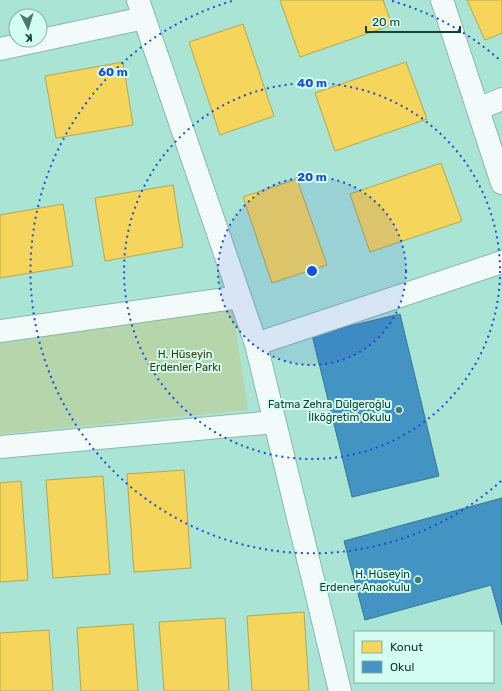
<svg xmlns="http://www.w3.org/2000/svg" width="502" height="691" font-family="Rubik,sans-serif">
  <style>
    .green { fill: #b6d5ab }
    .homes { fill: #f6d55c; stroke: #b1a850 }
    .schools { fill: #4393c3; stroke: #347a98 }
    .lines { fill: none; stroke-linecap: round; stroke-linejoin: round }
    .street-casing { stroke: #89b9ad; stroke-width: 24 }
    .street { stroke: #f2fbf9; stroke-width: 22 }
    .ring { fill: none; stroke: #1d4ed8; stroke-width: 2; stroke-dasharray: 2 4 }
    .poi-dot { fill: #47796d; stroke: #d5fcf0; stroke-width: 1.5 }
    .labels { text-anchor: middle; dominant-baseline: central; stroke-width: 4; stroke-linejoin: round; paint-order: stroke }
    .park-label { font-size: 11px; fill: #353a0c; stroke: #d5fcf0 }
    .poi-label { font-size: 11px; fill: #114035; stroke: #d5fcf0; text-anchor: end }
    .centre { fill: #1d4ed8; stroke: #d5fcf0; stroke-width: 2 }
    .ring-label { font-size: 12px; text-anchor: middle; font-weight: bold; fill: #1d4ed8; stroke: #d5fcf0; stroke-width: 4; stroke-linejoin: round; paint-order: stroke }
  </style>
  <rect width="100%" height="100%" fill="#aae4d5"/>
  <path class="green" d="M231,298L248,410L0,434V331Z"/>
  <path class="homes" d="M280,0H383L392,25L300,57Z
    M467,0H502V33L485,40Z
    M243,24L274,116L220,135L189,42Z
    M123,62L133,125L56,138L45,76Z
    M406,62L427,119L335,151L315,93Z
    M441,163L462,221L370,252L350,194Z
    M297,179L327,265L272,283L243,197Z
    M173,185L183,247L105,261L95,198Z
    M63,204L73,266L0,278V215Z
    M184,470L191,568L134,572L127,474Z
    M103,476L110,574L53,578L46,480Z
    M21,481L28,580L0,582V483Z
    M304,612L309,691H252L247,616Z
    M225,618L229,691H164L159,622Z
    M133,624L138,691H81L77,628Z
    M49,630L53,691H0V633Z"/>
  <path class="schools" d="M400,314L439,476L352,497L312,335Z
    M502,498V625L491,585L365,620L344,541Z"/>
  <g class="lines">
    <defs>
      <path id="street" d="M138,0L256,344L340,691
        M442,0L502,183
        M0,49L144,18
        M478,109L502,99
        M0,331L240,297
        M256,344L502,262
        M0,447L275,422"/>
    </defs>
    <use href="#street" class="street-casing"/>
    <use href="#street" class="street"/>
  </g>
  <circle cx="312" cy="271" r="94" fill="#1d4ed8" fill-opacity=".12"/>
  <g class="ring">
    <circle cx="312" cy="271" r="94"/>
    <circle cx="312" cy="271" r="188"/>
    <path d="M501 481A282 282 0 1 1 232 1M392 1A282 282 0 0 1 501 61"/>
  </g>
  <g class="poi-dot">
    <circle cx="399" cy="410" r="4"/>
    <circle cx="418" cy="580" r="4"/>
  </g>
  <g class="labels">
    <g class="park-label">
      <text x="185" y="354">H. Hüseyin<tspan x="185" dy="13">Erdenler Parkı</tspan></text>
    </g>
    <g class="poi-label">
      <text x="391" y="404">Fatma Zehra Dülgeroğlu<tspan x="391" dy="13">İlköğretim Okulu</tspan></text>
      <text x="410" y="574">H. Hüseyin<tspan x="410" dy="13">Erdener Anaokulu</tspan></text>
    </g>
  </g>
  <circle cx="312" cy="271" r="6" class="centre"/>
  <g class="ring-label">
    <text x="113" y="76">60 m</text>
    <text x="312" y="87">40 m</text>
    <text x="312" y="181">20 m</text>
  </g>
  <rect x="354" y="631" width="140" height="52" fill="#d5fcf0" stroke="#87b1a5"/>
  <rect x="362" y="641" width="20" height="12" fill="#f6d55c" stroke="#87b1a5"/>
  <text x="390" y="651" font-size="12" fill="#114035">Konut</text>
  <rect x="362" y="661" width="20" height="12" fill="#4393c3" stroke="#87b1a5"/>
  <text x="390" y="671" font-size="12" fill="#114035">Okul</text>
  <g transform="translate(28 28) rotate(175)"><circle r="19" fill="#d5fcf0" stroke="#87b1a5"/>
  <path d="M0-3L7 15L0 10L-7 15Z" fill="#47796d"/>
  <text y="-6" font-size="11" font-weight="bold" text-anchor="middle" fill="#114035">K</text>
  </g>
  <path d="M366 26v6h94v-6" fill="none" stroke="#114035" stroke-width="2"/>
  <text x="372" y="26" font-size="12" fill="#114035" stroke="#d5fcf0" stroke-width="3" paint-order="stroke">20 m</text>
</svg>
